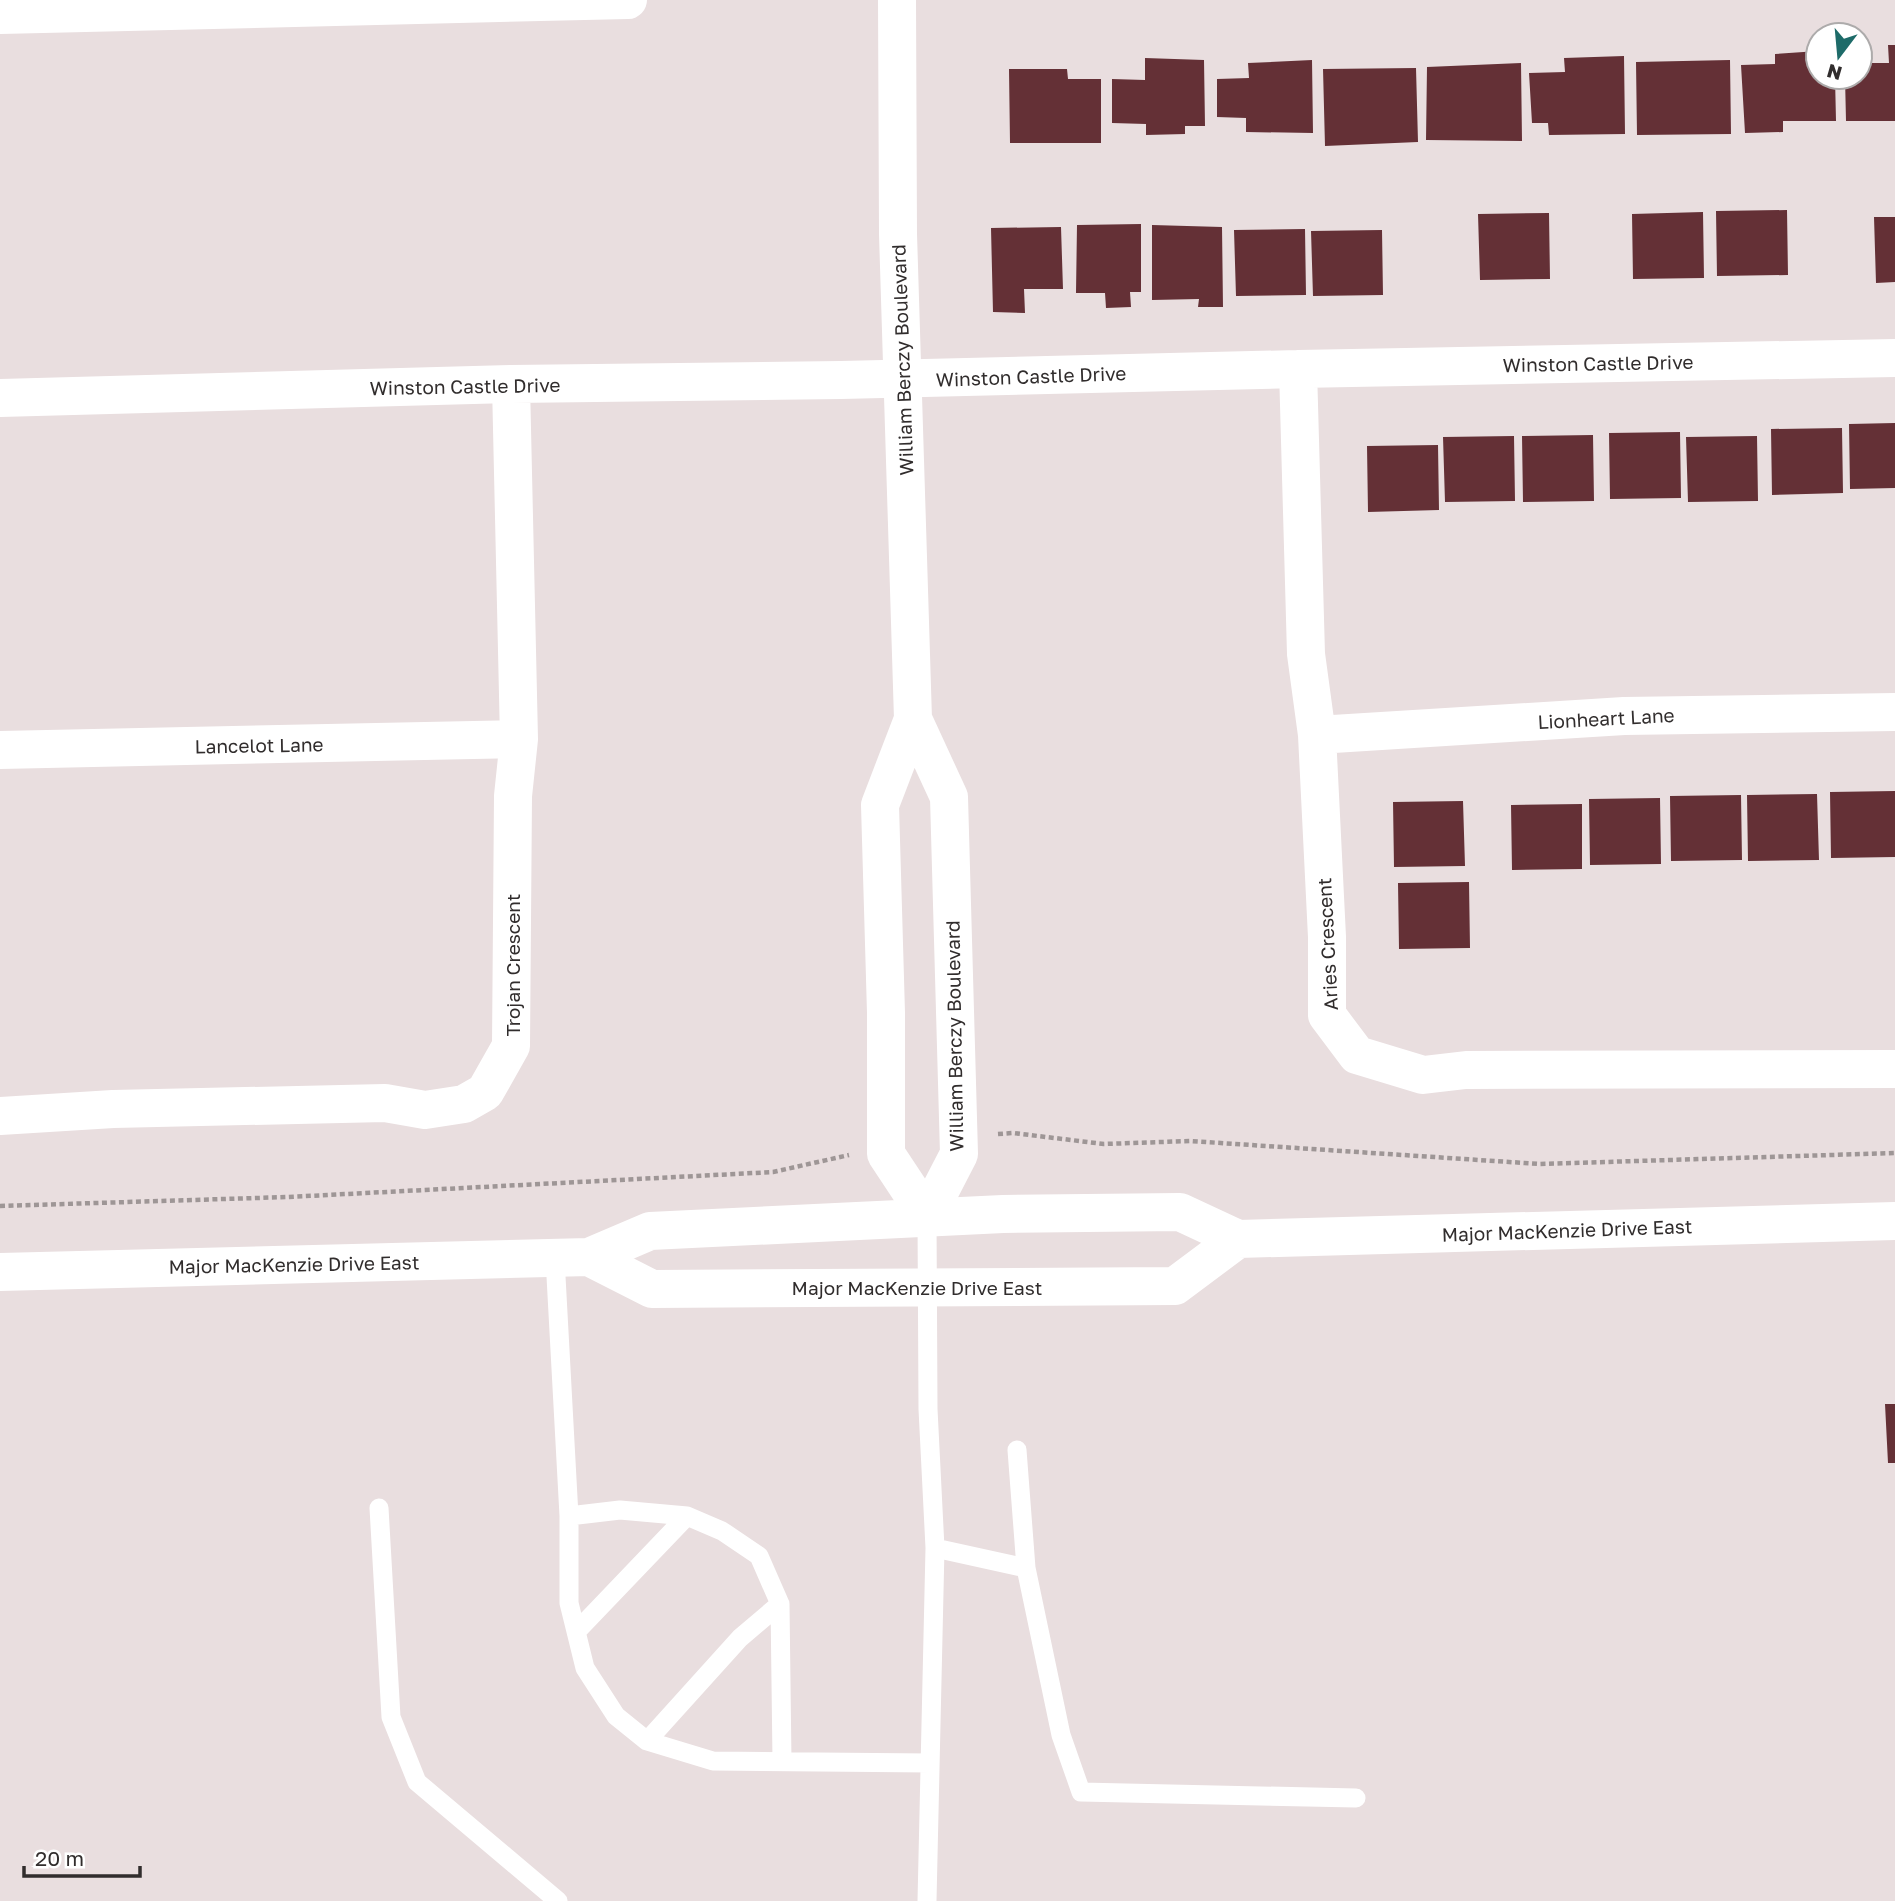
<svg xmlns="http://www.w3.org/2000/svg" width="1895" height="1901" font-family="'Golos Text',sans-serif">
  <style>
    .building { fill: #643036 }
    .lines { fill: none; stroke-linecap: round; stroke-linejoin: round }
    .path { stroke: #9e9696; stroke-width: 4.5; stroke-dasharray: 5 3.5; stroke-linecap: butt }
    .lane { stroke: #fff; stroke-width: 19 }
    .street { stroke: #fff; stroke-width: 38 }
    .secondary { stroke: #fff; stroke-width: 38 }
    .primary { stroke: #fff; stroke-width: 38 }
    .labels { text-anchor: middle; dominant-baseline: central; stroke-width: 7; stroke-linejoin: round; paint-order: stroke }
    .street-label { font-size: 19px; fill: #312d2d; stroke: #fff }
  </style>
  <rect width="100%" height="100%" fill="#e9dedf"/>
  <path class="building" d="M1888,45H1895V121H1846L1845,77H1860V63H1889Z
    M1818,51V77H1835L1836,121H1783V132L1745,133L1741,65L1775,64V54Z
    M1624,56L1625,134L1549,135L1548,123H1532L1529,73L1565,72L1564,58Z
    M1145,58L1204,60L1205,126H1185V134L1146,135V124L1112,123V79L1145,80Z
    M1312,60L1313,133L1246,132V118L1217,117V79L1249,78L1248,63Z
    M1730,60L1731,134L1637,135L1636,62Z
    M1521,63L1522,141L1426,140L1427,67Z
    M1416,68L1418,142L1325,146L1323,69Z
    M1009,69H1067L1068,79H1101V143H1010Z
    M1787,210L1788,275L1717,276L1716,211Z
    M1703,212L1704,278L1633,279L1632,214Z
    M1549,213L1550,279L1480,280L1478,214Z
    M1874,217H1895V282L1876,283Z
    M1141,224V292H1130L1131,307L1106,308L1105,293H1076L1077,225Z
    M1152,225L1222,227L1223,307H1198L1199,299L1152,300Z
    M1061,227L1063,289H1024L1025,313L993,312L991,228Z
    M1305,229L1306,295L1236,296L1234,230Z
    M1382,230L1383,295L1313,296L1311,231Z
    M1895,423V488L1850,489L1849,424Z
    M1842,428L1843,493L1772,495L1771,429Z
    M1680,432L1681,498L1610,499L1609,433Z
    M1593,435L1594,501L1523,502L1522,436Z
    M1514,436L1515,501L1445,502L1443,437Z
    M1757,436L1758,501L1688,502L1686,437Z
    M1438,445L1439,510L1368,512L1367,446Z
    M1895,791V857L1831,858L1830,792Z
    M1817,794L1819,860L1748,861L1747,795Z
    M1741,795L1742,860L1671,861L1670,796Z
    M1660,798L1661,864L1590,865L1589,799Z
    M1463,801L1465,866L1394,867L1393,802Z
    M1582,804V869L1512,870L1511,805Z
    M1469,882L1470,948L1399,949L1398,883Z
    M1885,1404H1895V1463H1888Z"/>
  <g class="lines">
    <path class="path" d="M998,1134L1013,1133L1104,1144L1190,1141L1540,1164L1895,1153
      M0,1206L288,1197L773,1172L849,1155"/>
    <path class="lane" d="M555,1258L569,1516V1603L585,1668L616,1716L647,1741L713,1761L930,1763
      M1017,1450L1026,1568
      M379,1508L391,1717L417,1782L558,1901
      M569,1516L620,1510L687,1516L722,1531L759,1556L780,1604L782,1761
      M935,1548L1026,1568L1061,1735L1081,1792L1356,1798
      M576,1632L687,1516
      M647,1741L740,1638L780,1604
      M927,1901L935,1548L928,1409L927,1216"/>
    <path class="street" d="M0,15L628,0
      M1298,369L1306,654L1317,735L1327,937V1015L1357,1055L1423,1075L1466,1070L1895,1069
      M0,398L511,384L841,380L1298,369L1895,358
      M1317,735L1624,716L1895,712
      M0,750L519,739
      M0,1116L113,1109L385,1103L425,1110L464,1104L485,1092L511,1046L513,796L519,739L511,384"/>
    <path class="secondary" d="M897,0L898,234L913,719L880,805L886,1013V1154L927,1216L959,1154L949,797L913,719"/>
    <path class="primary" d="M589,1257L652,1289L1175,1286L1238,1239
      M0,1272L589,1257L650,1231L1003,1214L1180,1212L1238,1239L1895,1221"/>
  </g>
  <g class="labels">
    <g class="street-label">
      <text transform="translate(902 360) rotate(-92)">William Berczy Boulevard</text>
      <text transform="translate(1598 363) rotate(-1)">Winston Castle Drive</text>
      <text transform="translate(1031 376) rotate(-2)">Winston Castle Drive</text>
      <text transform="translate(465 386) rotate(-1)">Winston Castle Drive</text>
      <text transform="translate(1606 718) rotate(-3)">Lionheart Lane</text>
      <text transform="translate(259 745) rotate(-1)">Lancelot Lane</text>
      <text transform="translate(1327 944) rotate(-93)">Aries Crescent</text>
      <text transform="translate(512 965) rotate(-90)">Trojan Crescent</text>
      <text transform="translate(954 1036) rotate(-91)">William Berczy Boulevard</text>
      <text transform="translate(1567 1230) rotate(-2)">Major MacKenzie Drive East</text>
      <text transform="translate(294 1264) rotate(-1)">Major MacKenzie Drive East</text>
      <text x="917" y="1287">Major MacKenzie Drive East</text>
    </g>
  </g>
  <g transform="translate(1839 56) rotate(196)"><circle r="33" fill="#ffffff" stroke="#adabab" stroke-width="2"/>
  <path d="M0-5L12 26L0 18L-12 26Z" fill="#1e6b69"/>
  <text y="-10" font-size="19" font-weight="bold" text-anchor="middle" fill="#312d2d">N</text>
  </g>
  <path d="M24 1866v10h116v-10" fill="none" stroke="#312d2d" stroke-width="3.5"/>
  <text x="35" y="1866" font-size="21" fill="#312d2d" stroke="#ffffff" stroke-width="5" paint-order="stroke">20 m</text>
</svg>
